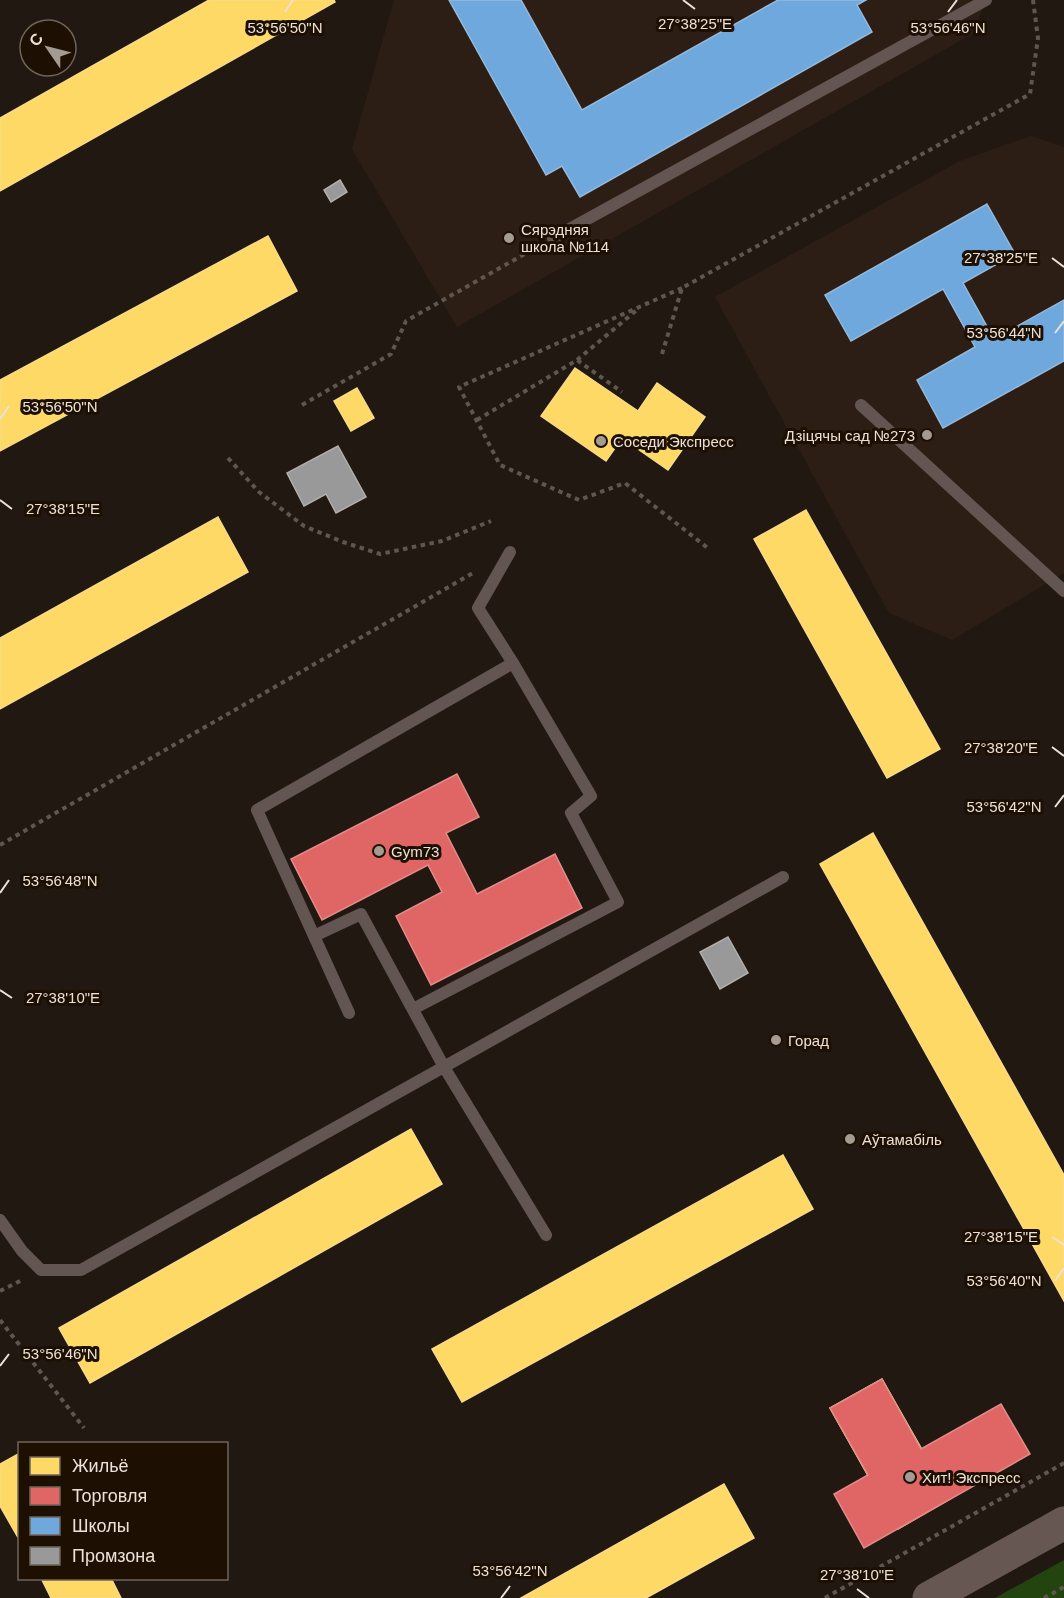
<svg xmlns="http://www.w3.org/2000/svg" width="1064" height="1598" font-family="Arial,sans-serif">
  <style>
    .education { fill: #2d1e15 }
    .green { fill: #23440e }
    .homes { fill: #ffd966; stroke: #f9db88; stroke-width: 1.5 }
    .shops { fill: #e06666; stroke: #e38b88; stroke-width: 1.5 }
    .schools { fill: #6fa8dc; stroke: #94b9db; stroke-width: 1.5 }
    .industry { fill: #999; stroke: #b2afac; stroke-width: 1.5 }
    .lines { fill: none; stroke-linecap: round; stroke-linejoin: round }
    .path { stroke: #5f5551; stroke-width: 4; stroke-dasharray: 4.5 4.5; stroke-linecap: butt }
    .lane { stroke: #625552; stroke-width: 12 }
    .secondary { stroke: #675752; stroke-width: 33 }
    .ticks { fill: none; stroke: #ebe1d8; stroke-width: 2 }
    .poi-dot { fill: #a49b92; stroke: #1d1003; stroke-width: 2 }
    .labels { text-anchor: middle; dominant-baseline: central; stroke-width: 6; stroke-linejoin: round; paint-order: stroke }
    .poi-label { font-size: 15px; fill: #ebe1d8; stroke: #1d1003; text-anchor: start }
    .ticks-label { font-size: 15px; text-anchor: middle; fill: #ebe1d8; stroke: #1d1003; stroke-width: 6; stroke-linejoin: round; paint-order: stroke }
  </style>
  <rect width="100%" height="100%" fill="#211911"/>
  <path class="education" d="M394,0H985L974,33L457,327L352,149Z
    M1031,136L1064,147V573L952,640L889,613L715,297L960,161Z"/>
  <path class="green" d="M1064,1560V1598H995Z"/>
  <path class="homes" d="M209,0H334L335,2L0,191V118Z
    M268,236L297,291L0,451V380Z
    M575,368L638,411L657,383L705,417L668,470L622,438L606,461L541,416Z
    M357,388L374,418L351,431L334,401Z
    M806,510L940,749L887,778L754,539Z
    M218,517L248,572L0,709V638Z
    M873,833L1064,1175V1301L820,864Z
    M411,1129L442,1184L90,1383L59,1328Z
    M783,1155L813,1209L462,1402L432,1349Z
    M882,1379L950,1499L898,1529L830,1408Z
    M20,1453V1541L0,1506V1464Z
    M724,1484L754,1538L646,1598H521Z
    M41,1578H111L121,1598H51Z"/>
  <path class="shops" d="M457,774L479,817L446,833L477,894L555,854L582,908L431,985L396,916L442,892L428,865L322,920L291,859Z
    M882,1379L921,1449L1001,1404L1030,1454L864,1548L834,1494L868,1475L830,1408Z"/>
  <path class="schools" d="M449,0H521L582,110L778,0H866L857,5L872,32L580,197L562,166L546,175Z
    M987,204L1015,254L963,283L994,339L1064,300V361L943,428L917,380L975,347L943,289L851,341L825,295Z"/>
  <path class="industry" d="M340,180L347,192L331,202L324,190Z
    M338,446L366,497L336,513L326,494L304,506L287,473Z
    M728,937L748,973L720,989L700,952Z"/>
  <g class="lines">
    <path class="path" d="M682,288L459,387L500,465L579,500L625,483L709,549
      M662,354L682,288L1030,94L1038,38L1033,0
      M577,360L638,309
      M302,405L391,354L406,321L537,247
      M477,420L577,360L622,392
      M228,458L259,492L304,526L343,542L380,554L442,541L491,521
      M0,845L473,573
      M0,1291L22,1280
      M0,1320L84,1428
      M825,1598L1064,1463
      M1044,1598L1064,1587"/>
    <path class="lane" d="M553,238L986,0
      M861,405L1064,591
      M513,663L257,810L314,936L361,914L444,1067L546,1235
      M314,936L349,1013
      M413,1009L618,902L571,813L591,796L513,663L478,608L510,552
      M0,1220L22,1251L41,1270H81L783,877"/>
    <path class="secondary" d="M929,1598L1064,1523"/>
  </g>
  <path class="ticks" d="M683,0L695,9M285,12L293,0M948,12L957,0M1052,258L1064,267M1055,333L1064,321M0,419L9,406M0,500L12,509M1052,747L1064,756M1055,807L1064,795M0,893L9,880M0,990L12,998M1052,1237L1064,1245M1055,1281L1064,1268M0,1366L9,1354M857,1589L869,1598M501,1598L510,1586"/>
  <g class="poi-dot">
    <circle cx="509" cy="238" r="6"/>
    <circle cx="927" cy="435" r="6"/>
    <circle cx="601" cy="441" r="6"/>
    <circle cx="379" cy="851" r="6"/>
    <circle cx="776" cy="1040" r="6"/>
    <circle cx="850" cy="1139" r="6"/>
    <circle cx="910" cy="1477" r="6"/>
  </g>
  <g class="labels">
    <g class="poi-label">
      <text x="521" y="229">Сярэдняя<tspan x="521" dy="17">школа №114</tspan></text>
      <text x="915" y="435" text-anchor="end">Дзіцячы сад №273</text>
      <text x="613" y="441">Соседи Экспресс</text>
      <text x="391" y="851">Gym73</text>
      <text x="788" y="1040">Горад</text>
      <text x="862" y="1139">Аўтамабіль</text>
      <text x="922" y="1477">Хит! Экспресс</text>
    </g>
  </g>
  <g class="ticks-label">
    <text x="695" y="29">27°38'25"E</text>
    <text x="285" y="33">53°56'50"N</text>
    <text x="948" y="33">53°56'46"N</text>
    <text x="1001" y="263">27°38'25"E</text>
    <text x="1004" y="338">53°56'44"N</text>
    <text x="60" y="412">53°56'50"N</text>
    <text x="63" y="514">27°38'15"E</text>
    <text x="1001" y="753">27°38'20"E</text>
    <text x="1004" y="812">53°56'42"N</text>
    <text x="60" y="886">53°56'48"N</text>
    <text x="63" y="1003">27°38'10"E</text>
    <text x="1001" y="1242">27°38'15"E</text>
    <text x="1004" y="1286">53°56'40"N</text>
    <text x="60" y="1359">53°56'46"N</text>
    <text x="510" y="1576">53°56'42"N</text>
    <text x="857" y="1580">27°38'10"E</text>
  </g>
  <rect x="18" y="1442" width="210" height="138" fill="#1d1003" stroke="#6f6458" stroke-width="1.5"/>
  <rect x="30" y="1457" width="30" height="18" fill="#ffd966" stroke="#6f6458" stroke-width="1.5"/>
  <text x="72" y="1472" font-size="18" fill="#ebe1d8">Жильё</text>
  <rect x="30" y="1487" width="30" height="18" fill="#e06666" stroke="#6f6458" stroke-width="1.5"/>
  <text x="72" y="1502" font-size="18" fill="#ebe1d8">Торговля</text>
  <rect x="30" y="1517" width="30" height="18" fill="#6fa8dc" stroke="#6f6458" stroke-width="1.5"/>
  <text x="72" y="1532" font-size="18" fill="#ebe1d8">Школы</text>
  <rect x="30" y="1547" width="30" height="18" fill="#999999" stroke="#6f6458" stroke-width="1.5"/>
  <text x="72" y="1562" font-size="18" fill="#ebe1d8">Промзона</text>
  <g transform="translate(48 48) rotate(305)"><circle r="28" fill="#1d1003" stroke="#6f6458" stroke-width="1.5"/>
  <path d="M0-4.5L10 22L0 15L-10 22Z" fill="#a49b92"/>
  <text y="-9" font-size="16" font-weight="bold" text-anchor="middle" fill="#ebe1d8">С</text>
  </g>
</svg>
